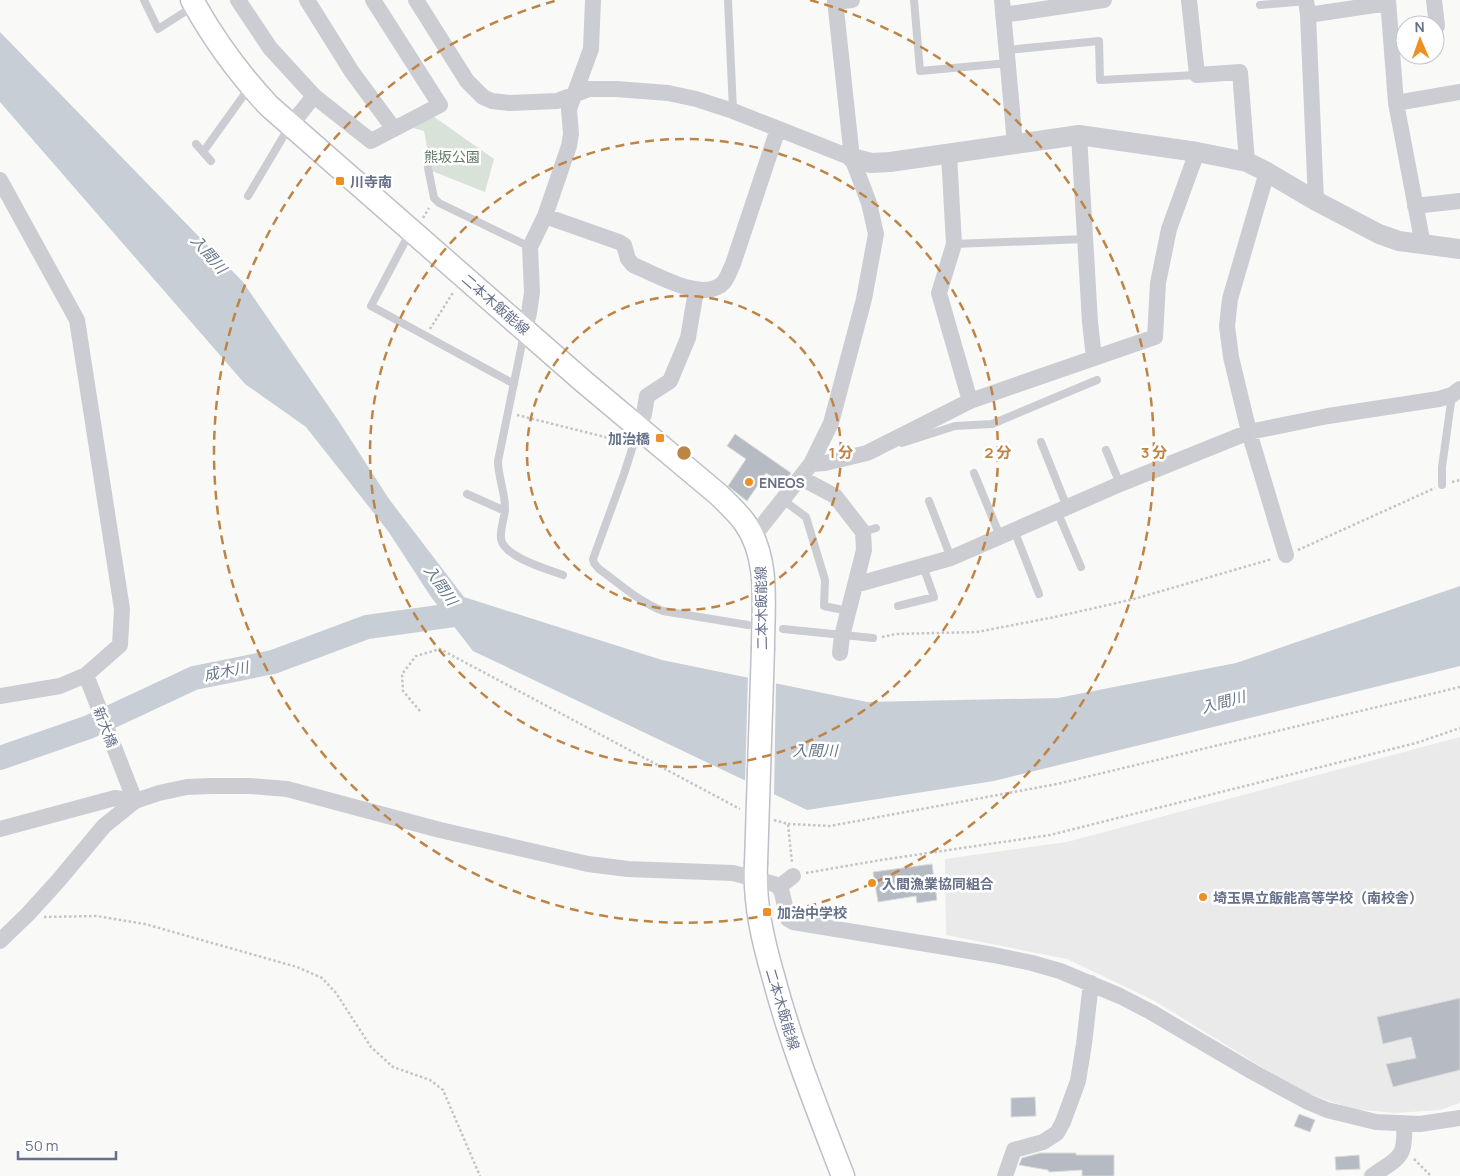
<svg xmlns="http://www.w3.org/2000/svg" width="1460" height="1176" font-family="Manrope,'Noto Sans JP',sans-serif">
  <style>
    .built { fill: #eaeaea }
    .green { fill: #d9e2d8 }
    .water { fill: #c8ced5 }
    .pier { fill: #f9f9f7 }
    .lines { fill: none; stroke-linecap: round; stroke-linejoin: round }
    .river { stroke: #c8ced5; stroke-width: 24 }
    .building { fill: #b6bac3; stroke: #dbdbd9 }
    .secondary-casing { stroke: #bdc0c7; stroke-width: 25 }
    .path { stroke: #c2c4c7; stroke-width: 2.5; stroke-dasharray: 2.5 2.5; stroke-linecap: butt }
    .service { stroke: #cccdd2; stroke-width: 8 }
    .minor { stroke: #cccdd2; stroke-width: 16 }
    .tertiary { stroke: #cccdd2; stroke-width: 20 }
    .secondary { stroke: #fff; stroke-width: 22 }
    .secondary-bridge-casing { stroke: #bdc0c7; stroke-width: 25; stroke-linecap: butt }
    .secondary-bridge { stroke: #fff; stroke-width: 22 }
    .ring { fill: none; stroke: #be8446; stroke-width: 2.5; stroke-dasharray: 9 6 }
    .poi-dot { fill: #ee8f22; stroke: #fff; stroke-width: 2 }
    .labels { text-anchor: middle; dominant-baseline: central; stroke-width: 5; stroke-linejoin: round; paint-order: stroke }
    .park-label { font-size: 14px; fill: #627a64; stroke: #fff }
    .poi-label { font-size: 14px; font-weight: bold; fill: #66708a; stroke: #fff; text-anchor: start }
    .street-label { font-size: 14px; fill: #66708a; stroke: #fff }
    .water-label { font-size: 15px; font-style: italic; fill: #68778b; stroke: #fff }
    .centre { fill: #be8446; stroke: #fff; stroke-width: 2.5 }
    .ring-label { font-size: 15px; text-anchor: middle; font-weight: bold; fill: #be8446; stroke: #fff; stroke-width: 5; stroke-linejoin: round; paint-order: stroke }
  </style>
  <rect width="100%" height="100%" fill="#f9f9f7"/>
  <path class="built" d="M1460,737V1103L1440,1110L1395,1113L1353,1109L1301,1091L1153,1000L1067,959L946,935L945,859L1067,842Z"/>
  <path class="green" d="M430,114L494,159L485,192L432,171L424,131L409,127Z"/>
  <path class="water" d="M0,32L243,282L338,420L389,499L464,597L662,660L867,702L1058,698L1236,663L1460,586V666L994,781L807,810L473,651L431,597L388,531L306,427L245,384L0,102Z"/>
  <path class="pier" d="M748,675L776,681L774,797L745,784Z"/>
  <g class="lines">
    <path class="river" d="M0,758L89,727L194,678L273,662L367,627L461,614"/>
  </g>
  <path class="building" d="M735,434L791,473L783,484L766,473L747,501L728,486L746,459L727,446Z
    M932,864L937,900L917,903L916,896L878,902L873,872Z
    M1460,998V1070L1393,1087L1386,1064L1416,1058L1411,1037L1383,1044L1377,1017Z
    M1035,1097L1036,1116L1011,1117V1098Z
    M1299,1114L1315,1120L1310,1132L1294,1126Z
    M1040,1153H1076V1155H1114V1176H1082V1170L1049,1172L1048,1170L1019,1165L1022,1158Z
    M1359,1155L1360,1169L1336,1170L1335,1157Z"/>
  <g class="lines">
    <defs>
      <path id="secondary" d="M192,0C214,40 238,73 269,106L583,381L719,495C728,504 738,513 745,523C770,558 763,607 763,647
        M756,864C754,904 763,941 774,979C792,1047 818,1111 843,1176"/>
    </defs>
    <use href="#secondary" class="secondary-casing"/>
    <path class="path" d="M423,218L429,208
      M430,329L454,291
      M517,415L625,442
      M1452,482L1460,480
      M1298,550L1435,488
      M882,637L896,634L977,632L1055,617L1134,599L1272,559
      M420,711L403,691L402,674L416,656L440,649L740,809
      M774,820L788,824L792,863
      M788,824L830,826L1057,784L1460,687
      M806,873L881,860L1050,835L1416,743L1460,728
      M44,917L96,916L145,924L297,967L322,978L336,993L371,1047L393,1067L430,1080L443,1090L480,1176
      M1414,1159L1431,1176"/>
    <path class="service" d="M144,0L158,29L194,6
      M728,0L733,110
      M914,0L920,71L1008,63
      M1260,5L1306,1
      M1007,50L1099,41L1100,80L1197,75
      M196,144L211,161
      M203,152L249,88
      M428,168L434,198L439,203L530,247
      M248,196L289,127
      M410,232L371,306L514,384
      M954,244L1086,239
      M524,334L498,461C498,477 505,492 505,508C505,518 500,527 501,539C504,557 547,569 563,575
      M638,430L624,474L593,559L594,563L599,569C620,584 639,602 663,611L748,625
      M1041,442L1067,507
      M902,443L955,426L992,424L1097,380
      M1106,450L1120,484
      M974,473L1000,536
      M1442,485V467L1452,395
      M467,494L505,511
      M783,500L806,517L825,580L824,606L848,611
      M929,501L951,558
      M1057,511L1081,567
      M1014,530L1039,594
      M863,532L876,528
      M898,606L934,597L923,566
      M783,629L873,638"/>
    <path class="minor" d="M238,0L270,48L314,96
      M307,0L352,72L394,129
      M416,0L467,81L483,97L492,101L510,103L557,101L589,89H616L668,93L696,99L733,111L852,158
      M1002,0L1015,144
      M1189,0L1197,75L1240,72L1247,162
      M1306,0L1308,15L1316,201
      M1388,0L1396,103L1423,245
      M1434,0L1437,26H1435
      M835,2L852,0
      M1003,15L1104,0
      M1308,15L1388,3
      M1396,103L1460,92
      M290,126L314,96L371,141L440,105L373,0
      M1079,135L1090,322L1094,358
      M949,155L954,244L939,293L970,401
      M1267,172L1230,299L1227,326L1231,357L1249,432L1286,555
      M0,180L77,320L122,609L120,645L86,675L135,801
      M1415,206L1460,201
      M545,216L619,242L624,245L628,259L633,265C656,274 705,304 724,282C728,277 730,270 733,264L778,129
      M525,330L529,313L532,292L530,247L545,216L569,146L571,134L569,109L591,49L593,0
      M638,428L644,414L647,396L670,381L688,338L696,291
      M811,464L825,463L867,453L970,401L1155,337L1158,283L1169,229L1197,152
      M801,478L835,496L863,532L864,550L842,636L840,653
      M753,537L811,464L831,423L864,299L876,234L869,203L852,158L835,0
      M855,585L951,558L1120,484L1249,432L1328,416L1439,399L1452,395L1460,389
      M0,696L60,686L86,675
      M0,829L115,798L135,801
      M779,887L793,876
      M0,941L28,914L58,881L104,826L135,801L159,793L187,787L210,786H250L287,789L440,830L588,864L628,869L733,873L774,884L779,887L782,893L788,919L793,922L994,955L1032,963L1060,971L1120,996L1151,1012L1253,1072L1308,1102L1327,1110L1376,1122L1420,1124L1460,1118
      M1005,1176L1014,1150L1043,1142L1057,1133L1063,1122L1078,1081L1084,1044L1091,983
      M1372,1176C1399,1157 1406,1159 1404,1124"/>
    <path class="tertiary" d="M852,158L871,163L890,162L1079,135L1197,152L1247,162L1267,172L1316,201L1379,234L1399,241L1460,249"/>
    <use href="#secondary" class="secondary"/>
    <defs>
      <path id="secondary-bridge" d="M756,864L763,647"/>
    </defs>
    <use href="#secondary-bridge" class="secondary-bridge-casing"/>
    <use href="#secondary-bridge" class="secondary-bridge"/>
  </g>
  <g class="ring">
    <circle cx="684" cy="453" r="157"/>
    <circle cx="684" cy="453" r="314"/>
    <path d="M810 0A470 470 0 1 1 558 0"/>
  </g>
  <g class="poi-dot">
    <rect x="335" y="176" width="10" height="10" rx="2.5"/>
    <rect x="655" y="433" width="10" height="10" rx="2.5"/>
    <circle cx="749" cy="482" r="5"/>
    <circle cx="872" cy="883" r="5"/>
    <circle cx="1203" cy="897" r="5"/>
    <rect x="762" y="907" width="10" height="10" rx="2.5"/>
  </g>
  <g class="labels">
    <g class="park-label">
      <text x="452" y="156">熊坂公園</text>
    </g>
    <g class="poi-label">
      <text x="350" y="181">川寺南</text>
      <text x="650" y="438" text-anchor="end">加治橋</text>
      <text x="759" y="482">ENEOS</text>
      <text x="882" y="883">入間漁業協同組合</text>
      <text x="1213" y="897">埼玉県立飯能高等学校（南校舎）</text>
      <text x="777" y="912">加治中学校</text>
    </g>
    <g class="street-label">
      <text transform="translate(496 304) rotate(41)">二本木飯能線</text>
      <text transform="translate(761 608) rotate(-91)">二本木飯能線</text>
      <text transform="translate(106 727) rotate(69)">新大橋</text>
      <text transform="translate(783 1009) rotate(73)">二本木飯能線</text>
    </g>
    <g class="water-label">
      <text transform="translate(209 254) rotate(49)">入間川</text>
      <text transform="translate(441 585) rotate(55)">入間川</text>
      <text transform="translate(226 671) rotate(-11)">成木川</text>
      <text transform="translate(1223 702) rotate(-15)">入間川</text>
      <text x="815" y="750">入間川</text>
    </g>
  </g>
  <circle cx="684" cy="453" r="8" class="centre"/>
  <g class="ring-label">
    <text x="841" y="458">1 分</text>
    <text x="998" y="458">2 分</text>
    <text x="1154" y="458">3 分</text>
  </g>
  <g transform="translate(1420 40) rotate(358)"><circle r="24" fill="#ffffff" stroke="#c2c6d0"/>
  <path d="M0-4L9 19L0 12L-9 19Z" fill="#ee8f22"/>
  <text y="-8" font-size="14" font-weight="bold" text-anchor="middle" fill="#66708a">N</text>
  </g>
  <path d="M18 1151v8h98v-8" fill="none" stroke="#66708a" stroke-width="2.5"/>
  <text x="25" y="1151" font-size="15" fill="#66708a" stroke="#ffffff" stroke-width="4" paint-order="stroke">50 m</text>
</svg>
